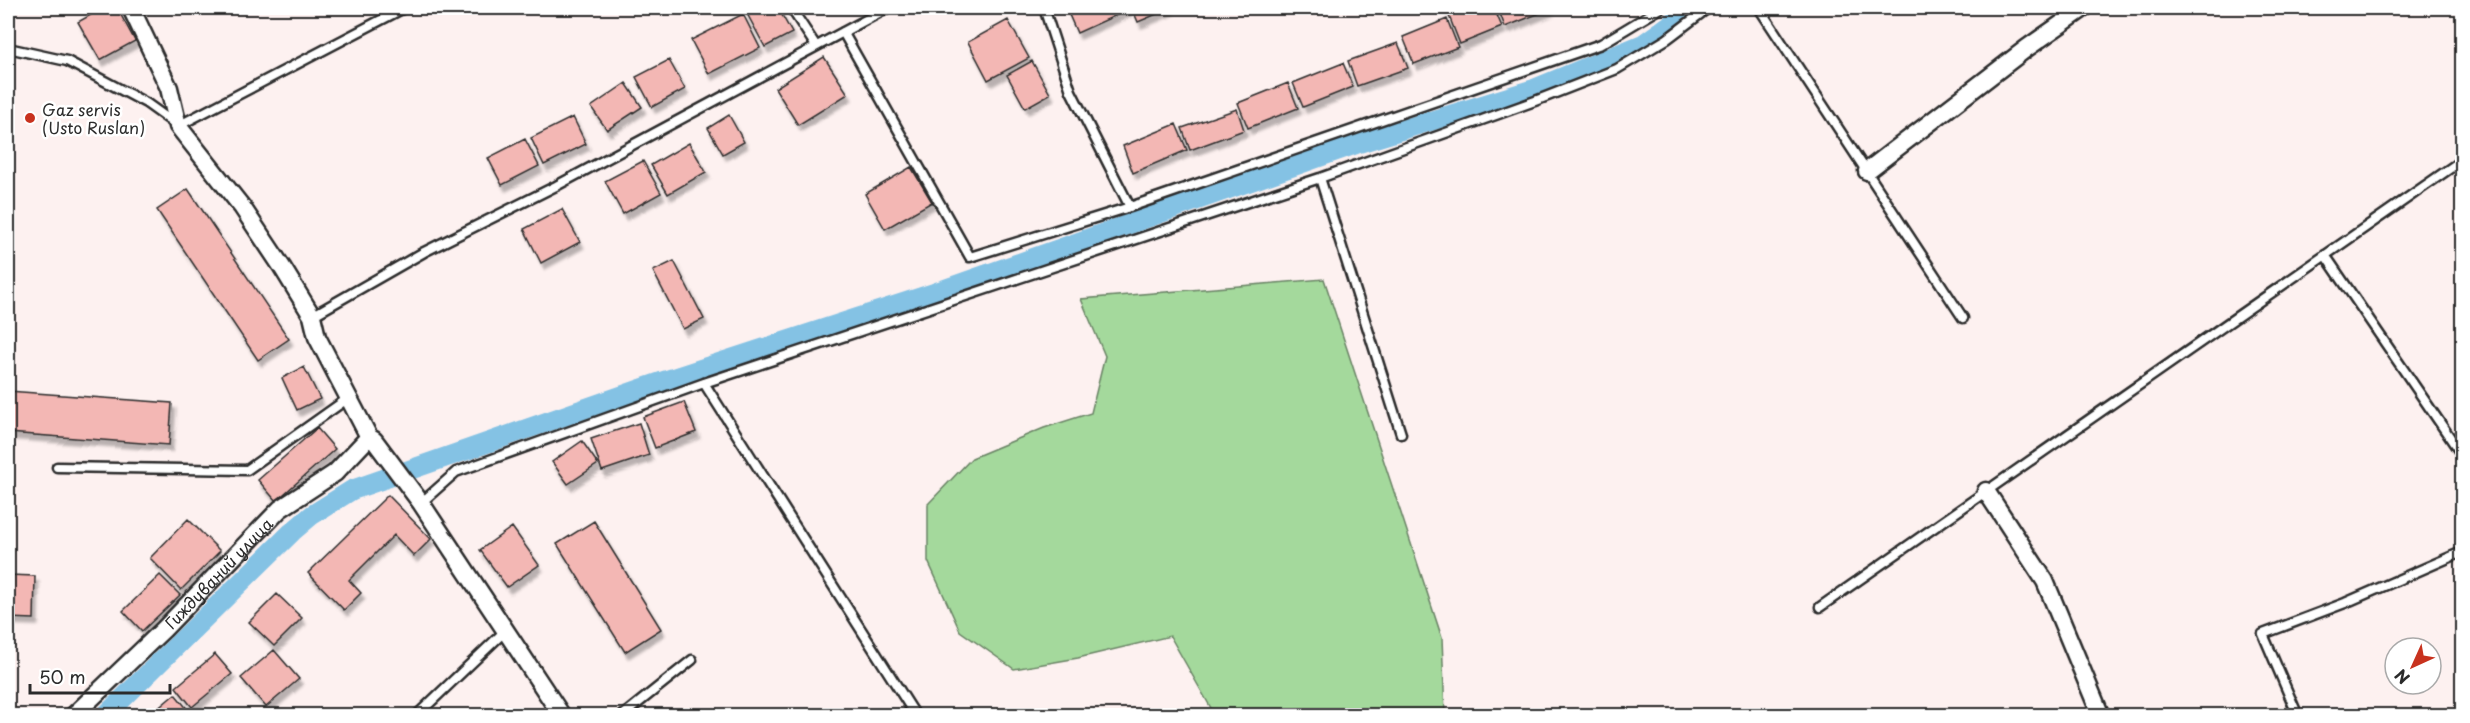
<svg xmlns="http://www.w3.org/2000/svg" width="2470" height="723" font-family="'Playpen Sans',sans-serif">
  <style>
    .green { fill: #a4d99c; stroke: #688264; stroke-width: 1.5 }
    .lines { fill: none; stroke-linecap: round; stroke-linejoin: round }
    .canal { stroke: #84c2e4; stroke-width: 20 }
    .building { fill: #f3b7b4; stroke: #2b2b2b; stroke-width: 1.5; filter: url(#shadow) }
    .lane-casing { stroke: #2b2b2b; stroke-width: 13 }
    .street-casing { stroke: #2b2b2b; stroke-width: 21 }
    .lane { stroke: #fff; stroke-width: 8 }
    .street { stroke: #fff; stroke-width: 16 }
    .poi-dot { fill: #c8321e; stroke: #fff; stroke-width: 2 }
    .labels { text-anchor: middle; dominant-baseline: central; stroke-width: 5; stroke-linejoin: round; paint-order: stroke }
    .poi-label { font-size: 16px; fill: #2b2b2b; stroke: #fff; text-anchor: start }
    .street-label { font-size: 16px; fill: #2b2b2b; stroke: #fff }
  </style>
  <defs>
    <filter id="shadow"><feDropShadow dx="3.5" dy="6" stdDeviation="1.5" flood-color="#0004"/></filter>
  </defs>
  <rect width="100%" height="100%" fill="#fdf1f0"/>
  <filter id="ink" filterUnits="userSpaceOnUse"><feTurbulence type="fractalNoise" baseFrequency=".0167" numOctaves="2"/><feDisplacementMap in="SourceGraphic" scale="12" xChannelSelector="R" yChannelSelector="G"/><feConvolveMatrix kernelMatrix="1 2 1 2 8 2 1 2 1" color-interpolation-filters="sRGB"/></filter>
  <g filter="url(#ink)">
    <path class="green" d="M1324,279L1442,638L1445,715H1215L1170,636L1078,658L1014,669L960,631L928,561V504L972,458L1044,428L1091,413L1105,356L1081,299Z"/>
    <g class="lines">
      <path class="canal" d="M105,716L292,532L312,515L352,490L664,381L934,293L1356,144L1534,89L1643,44L1693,8"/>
    </g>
    <path class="building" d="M103,8H117L135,41L100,60L78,22Z
      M750,8H778L792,33L765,47L745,10Z
      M1066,8H1127L1128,10L1077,33Z
      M1132,8H1171L1138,22Z
      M1470,8H1494L1502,27L1460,44L1449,16Z
      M1498,8H1549L1550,9L1505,27Z
      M743,14L760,48L709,74L691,40Z
      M1447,19L1458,47L1414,64L1403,37Z
      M1008,20L1029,58L988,80L968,42Z
      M1398,43L1408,68L1357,86L1348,61Z
      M824,57L848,94L798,125L775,88Z
      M669,60L685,89L652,107L636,77Z
      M1032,61L1050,94L1025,108L1007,75Z
      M1343,63L1353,87L1303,107L1293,83Z
      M626,83L642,107L607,130L591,107Z
      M1288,83L1298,108L1248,128L1238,103Z
      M1237,109L1244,130L1190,150L1182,128Z
      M729,115L744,142L723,154L708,128Z
      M573,117L586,144L544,165L531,138Z
      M1176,124L1187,150L1133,173L1123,146Z
      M525,139L539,166L502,185L488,158Z
      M689,143L706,172L668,194L651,165Z
      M643,161L661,193L623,214L605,181Z
      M911,167L932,202L885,229L865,194Z
      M188,189L289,339L258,360L157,210Z
      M562,209L580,242L541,263L524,229Z
      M674,261L704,319L683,329L653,271Z
      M304,367L320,399L297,410L282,378Z
      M8,391L172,403L169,445L8,433Z
      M684,402L696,432L655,448L643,417Z
      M639,423L649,455L602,471L591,439Z
      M317,428L335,449L276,501L258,480Z
      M582,441L598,464L568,484L552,462Z
      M388,495L431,539L414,556L394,535L349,580L361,593L344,610L308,573Z
      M188,519L220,551L181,590L150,558Z
      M594,521L661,629L625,652L557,544Z
      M512,527L539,565L507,587L480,550Z
      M8,575L35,576L34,619L8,618Z
      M160,575L180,595L142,631L123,611Z
      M277,594L302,618L274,646L249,622Z
      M274,650L299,679L266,707L241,678Z
      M215,654L232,674L192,707L176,687Z
      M175,694L193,716H149Z"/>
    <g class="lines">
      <defs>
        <path id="lane" d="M791,8L816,46
          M1044,8L1071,91L1130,207
          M1759,8L1963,318
          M843,32L970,257L1130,207L1601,44L1661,8
          M8,48L67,61L146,103L178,126L404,8
          M1320,178L1535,101L1617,69L1667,39L1708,8
          M2325,255L2462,455
          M312,316L424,252L556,186L888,8
          M704,383L916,716
          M57,467L247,470L347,399
          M421,503L456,472L704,383L1320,178L1401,434
          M1820,607L2462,160
          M416,716L505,631
          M622,716L692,660
          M2298,716L2263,634L2345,603L2462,552"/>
        <g id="street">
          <path d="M131,8L169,88L178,126L242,207L282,267L312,316L317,337L369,437L374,440L421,503L562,716"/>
          <path d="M1867,171L2027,48L2084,8"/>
          <path d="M1986,491L2045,581L2101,716"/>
          <path id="s1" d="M73,716L164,629L280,509L335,473L369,437"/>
        </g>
      </defs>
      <use href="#lane" class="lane-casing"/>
      <use href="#street" class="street-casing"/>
      <use href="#lane" class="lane"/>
      <use href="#street" class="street"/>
    </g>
  </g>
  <circle class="poi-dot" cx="30" cy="118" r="6"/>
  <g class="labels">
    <g class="poi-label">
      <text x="42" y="109">Gaz servis<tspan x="42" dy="18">(Usto Ruslan)</tspan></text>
    </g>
    <g class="street-label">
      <text stroke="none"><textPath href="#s1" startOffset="204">Гиждуваний улица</textPath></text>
    </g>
  </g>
  <rect width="2470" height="723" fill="none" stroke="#fff" stroke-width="30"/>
  <rect x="15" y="15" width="2440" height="693" fill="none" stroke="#2b2b2b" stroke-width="2" filter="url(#ink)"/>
  <g transform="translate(2413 666) rotate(225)"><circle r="28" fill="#ffffff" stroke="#aaaaaa" stroke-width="1.5"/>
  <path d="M0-4.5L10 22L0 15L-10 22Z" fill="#c8321e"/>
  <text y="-9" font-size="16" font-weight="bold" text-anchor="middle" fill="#2b2b2b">N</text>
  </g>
  <path d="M30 684v9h140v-9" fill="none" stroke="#2b2b2b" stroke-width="3"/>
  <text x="39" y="684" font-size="18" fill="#2b2b2b" stroke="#ffffff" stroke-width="4.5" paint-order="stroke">50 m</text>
</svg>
